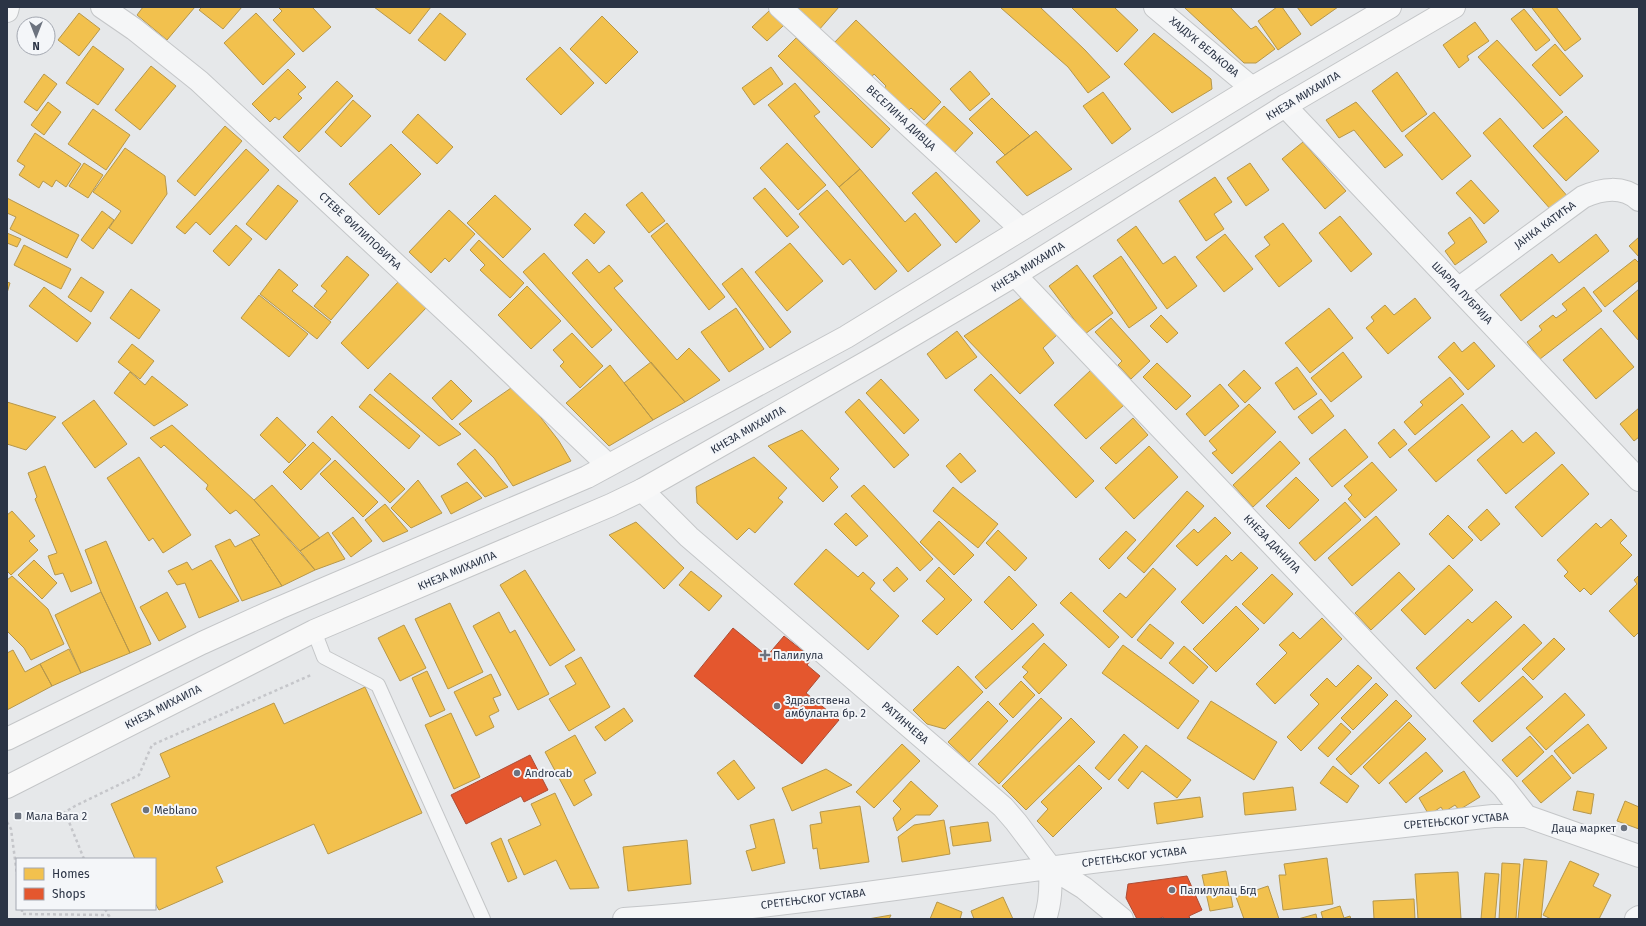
<svg xmlns="http://www.w3.org/2000/svg" width="1646" height="926" font-family="'Fira Sans',sans-serif">
  <style>
    .homes { fill: #f2c14e; stroke: #b6974b }
    .shops { fill: #e4572e; stroke: #ac4c35 }
    .lines { fill: none; stroke-linecap: round; stroke-linejoin: round }
    .lane-casing { stroke: #c4c6c8; stroke-width: 16 }
    .street-casing { stroke: #c4c6c8; stroke-width: 24 }
    .secondary-casing { stroke: #c4c6c8; stroke-width: 24 }
    .path { stroke: #c5c6ca; stroke-width: 2.5; stroke-dasharray: 3 3; stroke-linecap: butt }
    .lane { stroke: #f5f6f7; stroke-width: 14 }
    .street { stroke: #f5f6f7; stroke-width: 22 }
    .secondary { stroke: #f8f8f8; stroke-width: 22 }
    .poi-dot { fill: #6c737f; stroke: #f4f6f9; stroke-width: 1.5 }
    .labels { text-anchor: middle; dominant-baseline: central; stroke-width: 4; stroke-linejoin: round; paint-order: stroke }
    .street-label { font-size: 11px; fill: #2b3445; stroke: #f4f6f9 }
    .poi-label { font-size: 11px; fill: #2b3445; stroke: #f4f6f9; text-anchor: start }
  </style>
  <rect width="100%" height="100%" fill="#e6e8ea"/>
  <path class="homes" d="M143,7H195L167,40L137,15Z
    M202,7H242L223,29L199,10Z
    M278,7H312L331,27L303,52L273,20L282,11Z
    M374,7H431L410,34Z
    M792,7H839L818,31Z
    M1002,7H1040L1085,50L1110,77L1088,93L1068,67L1001,8Z
    M1073,7H1114L1138,30L1117,52L1072,8Z
    M1187,7H1230L1251,29L1256,26L1275,49L1256,63H1244L1185,8Z
    M1277,7H1282L1301,34L1278,50L1258,21Z
    M1297,7H1338L1311,26Z
    M1533,7H1556L1581,39L1565,51L1532,8Z
    M1524,9L1550,40L1536,51L1511,19Z
    M769,11L784,25L767,41L752,27Z
    M79,13L100,29L79,56L58,40Z
    M256,13L295,54L263,85L224,43Z
    M440,13L466,34L445,61L418,40Z
    M602,16L638,52L606,84L570,49Z
    M856,20L941,102L924,120L911,108L905,114L882,91L886,86L874,74L869,80L833,44Z
    M1475,22L1489,41L1467,56L1469,60L1459,68L1443,45Z
    M1154,33L1211,79L1212,89L1172,113L1124,64Z
    M796,38L890,129L872,148L778,56Z
    M1497,40L1563,112L1543,129L1478,57Z
    M1555,44L1583,76L1560,96L1532,65Z
    M93,46L124,69L98,105L66,83Z
    M560,47L594,83L561,115L526,79Z
    M151,66L176,86L140,130L115,110Z
    M771,67L783,84L754,105L742,88Z
    M288,69L306,87L298,94L302,98L279,120L275,117L270,122L252,104Z
    M970,71L990,94L970,111L950,89Z
    M1397,72L1427,114L1402,132L1372,91Z
    M44,74L57,84L37,111L24,102Z
    M337,81L353,96L299,152L283,137Z
    M795,83L820,112L814,116L860,169L839,187L768,105Z
    M1103,92L1131,129L1112,144L1083,106Z
    M992,98L1030,136L1005,155L969,119Z
    M353,100L371,116L341,147L325,132Z
    M48,102L61,112L44,135L31,125Z
    M1356,102L1403,155L1385,168L1354,130L1339,138L1326,120Z
    M944,106L973,133L953,154L924,127Z
    M93,109L130,135L106,170L68,144Z
    M1434,112L1471,156L1442,180L1405,136Z
    M418,114L453,147L437,164L402,132Z
    M1566,116L1599,151L1566,181L1533,146Z
    M1500,118L1569,198L1552,211L1483,133Z
    M225,126L242,141L195,196L177,181Z
    M1036,131L1072,169L1027,196L996,162Z
    M35,133L81,164L66,187L56,180L52,187L43,181L39,188L19,175L25,166L17,161Z
    M1303,142L1346,191L1325,209L1282,159Z
    M787,143L826,185L798,210L760,168Z
    M391,144L421,174L379,215L349,184Z
    M125,148L165,176L167,194L132,244L109,228L121,211L93,192Z
    M246,149L269,170L210,235L196,222L185,234L176,227Z
    M84,163L103,175L88,198L69,186Z
    M1250,163L1269,190L1246,206L1227,178Z
    M860,169L905,222L915,213L941,245L908,272L839,187Z
    M936,172L980,221L956,243L912,193Z
    M1215,177L1232,202L1214,214L1224,229L1206,241L1179,201Z
    M1471,180L1499,211L1484,224L1456,193Z
    M278,185L298,201L266,240L246,224Z
    M765,188L799,227L787,237L753,198Z
    M827,190L897,271L875,290L850,259L843,265L799,214Z
    M642,192L665,221L649,233L626,205Z
    M495,195L531,229L503,258L467,223Z
    M7,198L79,235L67,258L10,229L16,217L7,213Z
    M449,210L475,234L449,262L445,258L431,273L409,252Z
    M102,211L114,220L93,249L81,240Z
    M585,213L605,232L594,244L574,225Z
    M1340,216L1372,254L1351,272L1319,233Z
    M1470,217L1487,242L1455,265L1445,251L1455,243L1448,233Z
    M667,223L725,297L709,310L651,236Z
    M1283,223L1312,261L1279,287L1255,256L1270,245L1264,237Z
    M236,225L252,239L229,266L213,251Z
    M1136,226L1163,264L1175,256L1197,286L1167,309L1117,240Z
    M7,233L21,239L17,247L7,243Z
    M1225,234L1253,269L1224,292L1196,257Z
    M1596,234L1609,251L1521,321L1500,295L1552,254L1559,263Z
    M1639,237V257L1629,246Z
    M479,240L524,283L510,298L480,270L485,265L470,250Z
    M790,243L823,281L787,311L755,272Z
    M24,245L71,269L61,289L14,265Z
    M544,253L612,330L592,348L523,272Z
    M347,256L369,275L331,320L314,306L327,291L321,286Z
    M1121,256L1157,308L1129,328L1093,276Z
    M587,259L599,273L609,265L623,281L614,288L677,360L689,348L720,380L685,402L572,273Z
    M1635,259L1639,263V280L1605,307L1593,292Z
    M1077,265L1113,313L1085,334L1049,286Z
    M742,268L791,332L770,348L722,284Z
    M279,269L298,285L292,291L331,322L317,339L260,294Z
    M81,277L104,292L91,312L68,297Z
    M7,282L10,283L7,293Z
    M398,282L426,308L368,369L341,343Z
    M527,286L561,321L531,349L498,315Z
    M44,287L91,323L77,342L29,306Z
    M1584,287L1602,311L1540,359L1527,342L1542,330L1539,326L1553,315L1556,318L1567,310L1562,304Z
    M131,289L160,310L139,339L110,318Z
    M1639,289V341L1613,311Z
    M259,295L308,334L289,357L241,318Z
    M1024,296L1058,334L1043,348L1054,363L1020,394L964,336Z
    M1415,298L1431,318L1388,354L1366,328L1374,321L1371,317L1385,305L1394,315Z
    M736,308L764,349L729,372L701,332Z
    M1329,308L1353,338L1310,373L1285,343Z
    M1161,315L1178,333L1167,343L1150,326Z
    M1111,318L1150,361L1131,379L1118,365L1122,361L1095,332Z
    M1601,328L1634,367L1596,399L1563,360Z
    M957,331L977,357L946,379L927,354Z
    M572,333L603,366L580,388L560,366L564,362L553,350Z
    M1454,342L1462,352L1474,342L1495,366L1468,390L1438,357Z
    M132,344L154,361L140,379L118,362Z
    M1343,352L1362,377L1331,402L1311,378Z
    M651,362L685,402L653,420L624,383Z
    M1157,363L1191,396L1176,410L1143,377Z
    M610,365L653,420L609,446L566,403Z
    M1297,367L1317,394L1294,410L1275,383Z
    M1091,370L1124,405L1086,439L1054,405Z
    M1244,370L1261,388L1245,403L1228,385Z
    M130,372L145,385L152,376L188,405L154,426L114,393Z
    M390,373L461,434L439,446L374,390Z
    M991,374L1094,481L1076,498L974,390Z
    M1450,377L1464,394L1415,435L1404,422L1423,405L1420,402Z
    M881,379L919,420L904,434L866,393Z
    M451,380L472,401L452,420L432,398Z
    M1220,384L1239,406L1205,436L1186,414Z
    M511,388L538,414L559,441L571,461L513,486L494,458L459,424Z
    M370,394L420,436L409,449L359,407Z
    M859,399L909,455L894,468L845,412Z
    M1321,399L1334,416L1312,434L1298,417Z
    M94,400L127,444L95,468L62,423Z
    M7,402L56,417L26,450L7,444Z
    M1249,404L1276,432L1232,474L1212,453L1217,450L1209,441Z
    M1462,404L1490,437L1436,482L1408,450Z
    M1639,408V437L1634,441L1620,424Z
    M332,416L405,489L390,503L317,432Z
    M277,417L306,445L289,463L260,435Z
    M1133,418L1148,435L1116,464L1100,448Z
    M172,425L254,500L315,570L282,586L251,539L260,535L236,510L230,514L206,489L208,485L164,445L161,448L150,438Z
    M1345,429L1368,457L1332,487L1309,459Z
    M1394,429L1407,444L1390,458L1378,443Z
    M802,430L839,469L830,478L838,487L823,502L768,446Z
    M1512,430L1523,443L1536,432L1555,453L1506,494L1477,460Z
    M1280,441L1300,463L1253,507L1233,485Z
    M313,442L331,459L301,490L283,472Z
    M1149,446L1178,477L1134,519L1105,488Z
    M475,449L508,487L485,497L457,464Z
    M960,453L976,471L961,483L946,466Z
    M139,457L191,535L163,553L153,538L149,541L107,478Z
    M754,457L787,488L778,498L783,502L755,533L749,528L737,540L697,503L696,487Z
    M335,460L378,502L363,517L320,474Z
    M1372,462L1397,490L1365,518L1348,499L1352,495L1344,486Z
    M1562,464L1589,494L1542,537L1515,507Z
    M45,466L92,583L71,592L63,573L55,575L48,556L57,553L35,499L37,497L28,473Z
    M1296,477L1319,500L1289,529L1266,506Z
    M418,480L442,513L411,528L391,508Z
    M467,482L482,498L451,514L441,496Z
    M272,485L320,538L300,551L254,500Z
    M864,485L933,559L920,571L851,496Z
    M953,487L998,524L978,548L933,511Z
    M1187,491L1204,506L1144,573L1127,558Z
    M1345,502L1361,520L1315,561L1299,543Z
    M385,504L408,531L383,542L365,520Z
    M1487,509L1500,524L1481,541L1468,527Z
    M12,511L35,536L29,541L38,550L11,575L7,571V515Z
    M846,513L868,536L856,546L834,524Z
    M1448,515L1473,540L1453,559L1429,534Z
    M1376,516L1400,544L1352,586L1328,558Z
    M353,517L372,541L351,557L332,533Z
    M1215,517L1231,533L1197,566L1176,546L1194,529L1198,533Z
    M1611,519L1627,536L1620,543L1632,555L1591,595L1584,588L1580,592L1564,576L1568,572L1557,560L1596,523L1601,528Z
    M939,521L974,555L954,575L920,542Z
    M636,522L684,568L664,589L609,535Z
    M998,530L1027,558L1015,571L986,543Z
    M1126,531L1136,540L1109,569L1099,559Z
    M328,532L345,559L315,570L300,551Z
    M230,539L235,547L251,539L282,586L242,601L215,546Z
    M106,541L151,644L130,653L101,592L85,550Z
    M826,549L858,577L863,572L875,583L870,589L899,616L868,650L794,584Z
    M1241,552L1258,568L1203,624L1181,602L1226,555L1232,561Z
    M34,560L57,583L42,599L18,575Z
    M211,560L239,601L199,618L185,583L177,585L168,571L187,562L192,570Z
    M1449,565L1473,590L1425,635L1401,610Z
    M897,567L908,579L894,592L883,580Z
    M939,567L972,600L937,635L922,621L945,599L926,581Z
    M1153,568L1176,589L1132,638L1103,611L1120,593L1126,598Z
    M525,570L575,650L550,666L500,585Z
    M691,571L722,596L709,611L679,585Z
    M1399,572L1415,589L1371,630L1355,613Z
    M1272,574L1293,594L1264,624L1242,604Z
    M1639,575V632L1634,637L1609,611L1637,584L1634,580Z
    M12,576L48,609L64,644L31,660L24,648L7,631V580Z
    M1009,576L1037,605L1012,630L984,602Z
    M101,592L130,653L81,673L55,615Z
    M167,592L186,627L159,641L140,607Z
    M1071,592L1119,637L1109,648L1060,603Z
    M1496,601L1512,617L1435,689L1416,668L1468,619L1472,623Z
    M450,603L483,672L448,689L415,619Z
    M1236,606L1259,629L1216,672L1193,649Z
    M499,612L510,633L515,630L549,694L518,710L473,626Z
    M1322,618L1342,639L1275,704L1256,684L1287,653L1279,645L1293,632L1300,639Z
    M1033,623L1044,635L986,689L975,677Z
    M1150,624L1174,643L1161,659L1137,640Z
    M1524,624L1542,643L1479,702L1461,683Z
    M404,625L426,668L400,681L378,638Z
    M1554,638L1565,649L1533,680L1522,669Z
    M1044,643L1067,665L1039,694L1023,677L1028,672L1022,667Z
    M1123,645L1199,701L1178,729L1102,673Z
    M1184,646L1208,667L1193,684L1169,663Z
    M69,649L81,673L52,686L40,664Z
    M13,650L25,672L40,664L52,686L7,710V653Z
    M581,657L610,707L569,731L549,699L576,684L565,666Z
    M1358,665L1372,678L1301,751L1287,737L1319,704L1310,695L1327,678L1336,687Z
    M958,666L983,692L945,729L927,724L913,710Z
    M427,671L445,710L430,717L412,678Z
    M491,674L501,695L493,698L499,711L489,716L494,727L476,736L454,692Z
    M1523,676L1543,697L1492,742L1473,721Z
    M1021,681L1035,695L1013,718L999,704Z
    M1376,683L1388,695L1353,730L1341,718Z
    M365,687L422,813L328,854L314,824L216,867L223,882L159,910L155,903V859H135L111,804L170,777L160,754L274,703L284,724Z
    M1565,693L1585,715L1546,750L1526,728Z
    M1041,698L1062,718L999,784L978,764Z
    M1396,700L1412,716L1351,775L1336,759Z
    M988,701L1008,721L969,762L948,742Z
    M1211,701L1277,742L1254,780L1187,738Z
    M624,708L633,721L605,741L595,727Z
    M451,713L480,777L454,789L425,725Z
    M1071,718L1095,742L1026,810L1002,786Z
    M1409,722L1426,739L1379,784L1363,767Z
    M1341,723L1351,732L1328,757L1318,748Z
    M1588,724L1607,748L1573,774L1554,751Z
    M1124,734L1138,747L1109,780L1095,768Z
    M575,735L596,773L584,780L592,795L574,806L545,752Z
    M1530,736L1544,752L1517,777L1502,760Z
    M902,744L920,761L874,808L856,792Z
    M1146,745L1191,780L1177,798L1142,771L1128,789L1118,780Z
    M1426,752L1443,771L1406,803L1389,783Z
    M1552,755L1571,778L1541,803L1522,781Z
    M734,760L755,788L738,800L717,773Z
    M1079,765L1102,788L1053,837L1037,821L1048,809L1041,802Z
    M1333,766L1359,786L1347,803L1320,783Z
    M826,769L852,785L792,811L782,788Z
    M1464,771L1480,797L1459,810L1455,805L1444,812L1441,807L1429,815L1419,798Z
    M911,781L938,806L930,815H916L897,831L893,818L901,809L893,801Z
    M1293,787L1296,810L1245,815L1243,793Z
    M1577,791L1594,794L1591,814L1573,810Z
    M555,793L599,888L570,889L556,860L524,875L508,840L541,825L531,804Z
    M1200,797L1203,817L1157,824L1154,803Z
    M1625,801L1639,807V829L1617,821Z
    M860,806L869,862L820,869L817,848L813,849L810,825L822,823L820,812Z
    M774,819L785,863L752,871L746,851L756,848L750,825Z
    M944,820L950,854L902,862L898,837L914,825Z
    M988,822L991,841L953,846L950,827Z
    M501,838L517,878L508,882L491,843Z
    M687,840L691,884L628,891L623,847Z
    M1327,858L1333,904L1283,910L1279,875H1286L1284,864Z
    M1524,859L1547,861L1541,919H1518Z
    M1570,861L1599,874L1593,886L1611,895L1599,919H1551L1543,915Z
    M1502,863L1520,864L1516,919H1499Z
    M1226,871L1233,907L1210,911L1202,875Z
    M1458,872L1461,919H1418L1415,874Z
    M1485,873L1499,874L1495,919H1481Z
    M1268,886L1279,919H1244L1236,897Z
    M1003,897L1013,919H974L971,911Z
    M1414,899L1415,919H1374L1373,901Z
    M937,902L962,912L960,919H930Z
    M1340,906L1344,918L1350,916L1351,919H1323L1321,912Z
    M1316,914L1317,919H1298Z
    M891,915L889,919H868Z"/>
  <path class="shops" d="M733,628L767,656L784,636L812,658L807,665L820,676L806,693L839,720L802,764L694,676Z
    M530,755L548,790L524,802L521,796L466,824L451,795Z
    M1187,876L1202,910L1189,916L1190,919H1164L1163,917L1158,919H1137L1126,898L1128,884Z"/>
  <g class="lines">
    <defs>
      <path id="lane" d="M314,631L324,657L378,685L483,919"/>
      <path id="street" d="M102,7L134,29L199,81L480,343L608,465
        M780,7L1021,229
        M1155,7L1252,88
        M7,11L8,7
        M1285,106L1639,480
        M1015,275L1504,788L1526,816
        M1458,289L1583,197C1601,189 1623,185 1639,200
        M642,490L689,537L1003,807L1016,822L1050,867L1084,888L1122,919
        M624,919C766,909 907,887 1048,868C1196,848 1345,833 1493,816H1526L1639,856
        M1045,919C1051,902 1051,885 1050,867
        M1636,919L1639,917"/>
      <path id="secondary" d="M7,739L202,643L279,608L587,477L846,337L1252,88L1390,7
        M7,787L314,631L611,505L642,490L881,354L1015,275L1285,106L1454,7"/>
    </defs>
    <use href="#lane" class="lane-casing"/>
    <use href="#street" class="street-casing"/>
    <use href="#secondary" class="secondary-casing"/>
    <path class="path" d="M7,822L11,829L17,875
      M84,859L65,812L75,806L139,775L152,745L311,675
      M22,909V914L108,915
      M105,909L111,919"/>
    <use href="#lane" class="lane"/>
    <use href="#street" class="street"/>
    <use href="#secondary" class="secondary"/>
  </g>
  <g class="poi-dot">
    <path d="M763 649h4v4h4v4h-4v4h-4v-4h-4v-4h4z"/>
    <circle cx="777" cy="706" r="4"/>
    <circle cx="517" cy="773" r="4"/>
    <circle cx="146" cy="810" r="4"/>
    <rect x="14" y="812" width="8" height="8" rx="2"/>
    <circle cx="1624" cy="828" r="4"/>
    <circle cx="1172" cy="890" r="4"/>
  </g>
  <g class="labels">
    <g class="street-label">
      <text transform="translate(1204 47) rotate(40)">ХАЈДУК ВЕЉКОВА</text>
      <text transform="translate(1303 96) rotate(-31)">КНЕЗА МИХАИЛА</text>
      <text transform="translate(901 118) rotate(43)">ВЕСЕЛИНА ДИВЦА</text>
      <text transform="translate(1545 225) rotate(-36)">ЈАНКА КАТИЋА</text>
      <text transform="translate(360 231) rotate(43)">СТЕВЕ ФИЛИПОВИЋА</text>
      <text transform="translate(1028 267) rotate(-32)">КНЕЗА МИХАИЛА</text>
      <text transform="translate(1462 293) rotate(46)">ШАРЛА ЛУБРИЈА</text>
      <text transform="translate(748 430) rotate(-30)">КНЕЗА МИХАИЛА</text>
      <text transform="translate(1272 544) rotate(46)">КНЕЗА ДАНИЛА</text>
      <text transform="translate(457 571) rotate(-23)">КНЕЗА МИХАИЛА</text>
      <text transform="translate(163 707) rotate(-27)">КНЕЗА МИХАИЛА</text>
      <text transform="translate(905 723) rotate(41)">РАТИНЧЕВА</text>
      <text transform="translate(1456 821) rotate(-5)">СРЕТЕЊСКОГ УСТАВА</text>
      <text transform="translate(1134 857) rotate(-7)">СРЕТЕЊСКОГ УСТАВА</text>
      <text transform="translate(813 899) rotate(-7)">СРЕТЕЊСКОГ УСТАВА</text>
    </g>
    <g class="poi-label">
      <text x="773" y="655">Палилула</text>
      <text x="785" y="700">Здравствена<tspan x="785" dy="13">амбуланта бр. 2</tspan></text>
      <text x="525" y="773">Androcab</text>
      <text x="154" y="810">Meblano</text>
      <text x="26" y="816">Мала Вага 2</text>
      <text x="1616" y="828" text-anchor="end">Даца маркет</text>
      <text x="1180" y="890">Палилулац Бгд</text>
    </g>
  </g>
  <rect width="1646" height="926" fill="none" stroke="#2b3445" stroke-width="16"/>
  <rect x="16" y="858" width="140" height="52" fill="#f4f6f9" stroke="#a4a8b1"/>
  <rect x="24" y="868" width="20" height="12" fill="#f2c14e" stroke="#a4a8b1"/>
  <text x="52" y="878" font-size="12" fill="#2b3445">Homes</text>
  <rect x="24" y="888" width="20" height="12" fill="#e4572e" stroke="#a4a8b1"/>
  <text x="52" y="898" font-size="12" fill="#2b3445">Shops</text>
  <g transform="translate(36 36) rotate(180)"><circle r="19" fill="#f4f6f9" stroke="#a4a8b1"/>
  <path d="M0-3L7 15L0 10L-7 15Z" fill="#6c737f"/>
  <text y="-6" font-size="11" font-weight="bold" text-anchor="middle" fill="#2b3445">N</text>
  </g>
</svg>
